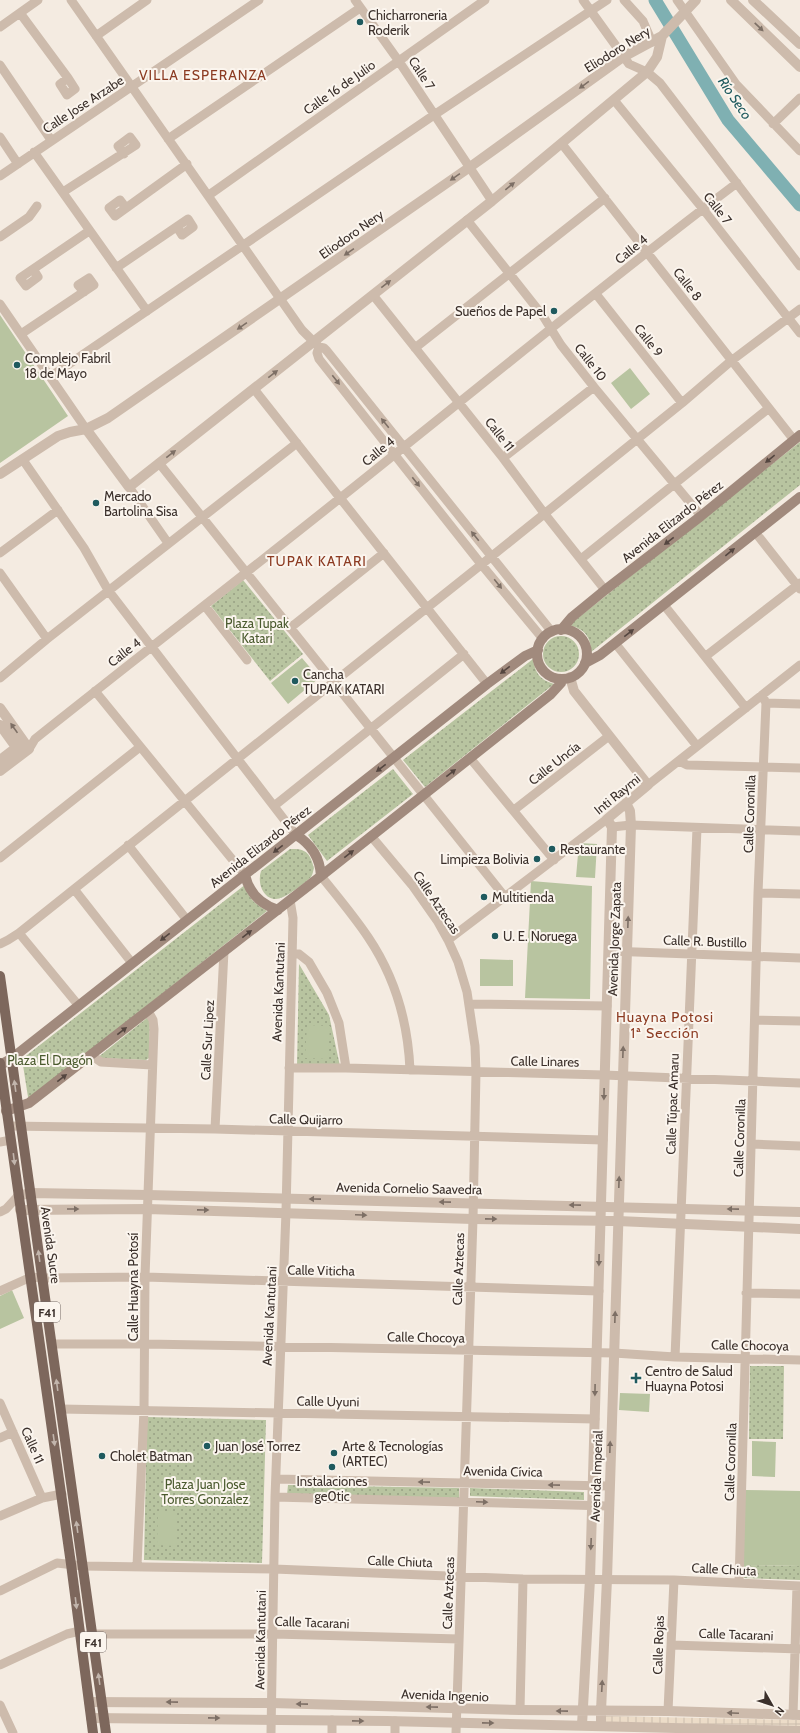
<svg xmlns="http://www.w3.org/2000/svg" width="800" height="1733" font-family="Cabin,sans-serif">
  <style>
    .green { fill: url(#green-dots) }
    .pitch { fill: #b8c4a0 }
    .plaza { fill: url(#plaza-grid) }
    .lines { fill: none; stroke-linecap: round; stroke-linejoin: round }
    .river { stroke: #7fb0b2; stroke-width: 13 }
    .minor { stroke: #cdbbac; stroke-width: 9 }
    .tertiary { stroke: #cdbbac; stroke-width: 10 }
    .secondary { stroke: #a18a7d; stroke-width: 10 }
    .primary { stroke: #7d675c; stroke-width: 10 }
    .oneway { fill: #7d6f65 }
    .oneway2 { fill: #544640 }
    .oneway3 { fill: #c2b5ac }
    .poi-dot { fill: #1f5a5e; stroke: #fbf5ee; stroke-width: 1.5 }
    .labels { text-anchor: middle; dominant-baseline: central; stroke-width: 4; stroke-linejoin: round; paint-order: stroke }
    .shield { fill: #fbf5ee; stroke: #756b66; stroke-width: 1 }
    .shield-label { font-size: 12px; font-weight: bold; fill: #3b302b }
    .poi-label { font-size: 13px; fill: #3b302b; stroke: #fbf5ee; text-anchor: start }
    .street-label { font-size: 13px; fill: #3b302b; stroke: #fbf5ee }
    .park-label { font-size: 13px; fill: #4a5a2e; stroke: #fbf5ee }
    .neighbourhood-label { font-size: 14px; letter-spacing: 1px; fill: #8c3b22; stroke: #fbf5ee }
    .water-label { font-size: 14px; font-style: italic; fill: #1f5a5e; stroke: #fbf5ee }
  </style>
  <defs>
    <pattern id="green-dots" width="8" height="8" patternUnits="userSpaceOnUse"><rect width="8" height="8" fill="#b8c4a0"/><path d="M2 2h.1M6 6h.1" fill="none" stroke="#97a083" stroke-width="1.8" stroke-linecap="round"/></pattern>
    <pattern id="plaza-grid" width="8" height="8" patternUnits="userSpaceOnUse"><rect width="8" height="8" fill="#ecdcc8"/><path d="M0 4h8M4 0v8" fill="none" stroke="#cbbdac"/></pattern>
  </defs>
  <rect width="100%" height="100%" fill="#f4ebe1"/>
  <path class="green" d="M800,442V485L591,652C591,636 584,629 569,625Z
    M243,580L303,654L270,681L211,606Z
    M543 654a18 18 0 1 1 36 0a18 18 0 1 1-36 0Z
    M533,659C535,673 540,680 554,684L425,787L403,760Z
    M393,769L413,794L327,861L308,835Z
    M290,849C306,848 310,853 314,868C313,871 313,874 311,877C306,882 289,895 283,897C267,905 256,886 261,871Z
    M246,884C247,898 255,904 267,911L31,1097H28L22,1059Z
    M299,964L329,1015L340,1066L297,1067Z
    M147,1018L150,1020L149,1058L146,1060L97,1058Z
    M750,1366H784L783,1439H749Z
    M147,1417L266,1420L262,1563L144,1560Z
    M288,1485L459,1488V1498L287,1495Z
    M470,1488L584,1492V1500L470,1496Z
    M743,1565L800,1566V1580L744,1578Z"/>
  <path class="pitch" d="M0,315L68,416L0,463Z
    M630,368L650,394L631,409L611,383Z
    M302,658L319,678L288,704L271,683Z
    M579,843L597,844L595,878L576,877Z
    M531,881L592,886L590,999L525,998Z
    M480,959L513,960V986H480Z
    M307,1025L330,1026L328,1059L305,1058Z
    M12,1290L24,1318L0,1329V1296Z
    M620,1393L650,1394L649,1412L619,1410Z
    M752,1441L776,1442L775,1477L752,1476Z
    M745,1490L800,1491V1566L743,1565Z
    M158,1513H177L176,1546L157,1545Z"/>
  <path class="plaza" d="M606,1716L800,1720V1726L606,1722Z"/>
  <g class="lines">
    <path class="river" d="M655,0L728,120L800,205"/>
    <path class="minor" d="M71,0L302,330L319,347L324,348L327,351L552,632
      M355,0L398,60L492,201
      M583,0L629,64L647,72L660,83L800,266
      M624,0L643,21L652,42
      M677,0L736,84L800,151
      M20,13L68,78L75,89L67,95L60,84L68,78
      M0,27L38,0
      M96,36L147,0
      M0,65L51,140
      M614,100L703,209L800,333
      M773,124L800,98
      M0,137L18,164
      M168,139L360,8
      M562,144L794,440
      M34,152L147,311
      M0,176L259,0
      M63,192L136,145L130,137L118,146L124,154
      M209,195L485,0
      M126,208L120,200L109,208L115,216L187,164
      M467,220L543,316L561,345L594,387L701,516
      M0,237L29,217L37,206
      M116,268L188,219L193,227L182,235L177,227
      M33,269L38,277L26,286L20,278L89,231
      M596,294L682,403
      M373,295L503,458L544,513L605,590
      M0,304L86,429
      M21,334L94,285L89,278L78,285L84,292
      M319,347L317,353L319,359L481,564L543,639
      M415,348L605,198
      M50,377L434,115L607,0
      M254,389L487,684
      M503,458L594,387
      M23,460L84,548L108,590L296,835
      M159,463L505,897
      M129,487L168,543
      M755,532L800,589
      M0,553L58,510
      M581,559L769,408
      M0,573L47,639
      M664,605L746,708
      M205,606L247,660
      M290,628L384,553
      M615,643L697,746
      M706,656L800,583
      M0,678L47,639L297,443
      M95,691L245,875
      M766,703L800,704
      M29,749L35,739C158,641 283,545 405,446C515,358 624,268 737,183
      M470,758L554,860
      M679,761L687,765L800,768
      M648,785L800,665
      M274,806L464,654
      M514,810L609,736
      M612,827L631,825L800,831
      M371,836L412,885L438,922L448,940L458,962L467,992L475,1046L476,1072L473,1219L456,1733
      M128,845L187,920
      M0,858L140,747
      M321,876C337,896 354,916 368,937C395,977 408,1022 410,1070
      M74,889L132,963
      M758,893L800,894
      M19,933L79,1006
      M448,940L607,819
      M0,944L8,940L19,933L492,556L682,403L731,361L800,309
      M609,951L800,958
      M292,953L299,954L309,962L327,993L339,1023L346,1068
      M470,1004L607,1006
      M755,1020L800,1021
      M91,1055L101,1062L152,1065
      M289,1068H346L604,1075L800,1083
      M9,1126L215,1129L603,1140
      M215,1129L224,951
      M0,1142L11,1140
      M752,1144L800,1146
      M0,1212L6,1209L18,1196
      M0,1291L31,1277L42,1278L145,1277L599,1291
      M746,1293L800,1294
      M52,1344H146L614,1353L675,1357L800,1360
      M675,1357L697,828
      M0,1403L42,1498
      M61,1409L595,1419
      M0,1438L13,1432
      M276,1479L609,1486
      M275,1497L608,1506
      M0,1516L42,1498L62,1494
      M137,1566L144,1410L145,1277L154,1029L153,1020L148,1011
      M739,1583L758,893L766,703L762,695
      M0,1591L57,1563L83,1566L274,1569L523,1579L674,1580L800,1586
      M92,1634H274L459,1639
      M671,1645L800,1649
      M0,1665L67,1634L80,1631
      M0,1705L13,1733
      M520,1710L523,1579
      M668,1711L674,1580
      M793,1715L797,1586
      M271,1733L275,1497L286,1212L293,918L290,900
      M332,1733V1720
      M395,1733V1721"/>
    <path class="tertiary" d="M731,0L800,67
      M753,0L800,44
      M86,429L129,487L492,201L647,72L657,57L662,36
      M0,474L58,436L70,432L86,429L108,418L470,167L623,57L662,36L696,0
      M570,677L574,691L648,785L607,819L612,827L590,1579L582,1725
      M0,708L29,749L0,771
      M0,725L21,754
      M0,760L21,744
      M18,1196L30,1193L148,1195L800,1212
      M20,1210L147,1209L473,1219L618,1221L800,1229
      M89,1702L272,1703L520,1710L668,1711L800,1715
      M91,1718L387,1721L800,1731
      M601,1725V1711L607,1579L631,825L630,811L626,803"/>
    <path class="secondary" d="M537 654a25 25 0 1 1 50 0a25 25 0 1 1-50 0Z
      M561,630L572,617L605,590L701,516L800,435
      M585,663L600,655L800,497
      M296,835C311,844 320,858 321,876
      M245,875C249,893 260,904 278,910
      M0,1065L11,1059L487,684L525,656L538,650
      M6,1111L29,1103L321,876L551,694L561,683L562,679"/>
    <path class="primary" d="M0,976L106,1733
      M0,1063L71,1564L93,1733"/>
  </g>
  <defs><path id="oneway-solid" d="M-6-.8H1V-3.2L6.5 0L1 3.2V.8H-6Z"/></defs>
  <g class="oneway">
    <use href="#oneway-solid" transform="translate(759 27) rotate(44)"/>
    <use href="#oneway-solid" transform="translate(584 85) rotate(144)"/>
    <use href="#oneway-solid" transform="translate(455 177) rotate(145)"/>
    <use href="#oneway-solid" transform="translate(510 186) rotate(-39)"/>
    <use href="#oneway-solid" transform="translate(349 252) rotate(145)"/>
    <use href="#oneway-solid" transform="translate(386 284) rotate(-38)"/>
    <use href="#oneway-solid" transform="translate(242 326) rotate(145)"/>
    <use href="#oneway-solid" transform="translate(273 374) rotate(-38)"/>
    <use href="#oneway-solid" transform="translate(336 380) rotate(52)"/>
    <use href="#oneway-solid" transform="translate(385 423) rotate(-129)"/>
    <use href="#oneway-solid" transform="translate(171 454) rotate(-38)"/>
    <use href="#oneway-solid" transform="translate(416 482) rotate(52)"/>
    <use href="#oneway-solid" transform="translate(475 536) rotate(-129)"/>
    <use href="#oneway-solid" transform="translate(498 584) rotate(51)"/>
    <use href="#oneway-solid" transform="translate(14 728) rotate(-125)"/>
    <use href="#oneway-solid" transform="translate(628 922) rotate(-88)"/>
    <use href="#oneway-solid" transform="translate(623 1052) rotate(-88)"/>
    <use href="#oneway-solid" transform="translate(604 1094) rotate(91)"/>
    <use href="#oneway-solid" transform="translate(619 1182) rotate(-88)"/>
    <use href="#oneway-solid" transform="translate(315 1199) rotate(-179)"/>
    <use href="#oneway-solid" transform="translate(445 1202) rotate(-179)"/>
    <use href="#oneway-solid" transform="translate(575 1205) rotate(-179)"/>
    <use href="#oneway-solid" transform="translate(73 1209)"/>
    <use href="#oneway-solid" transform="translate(733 1209) rotate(-179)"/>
    <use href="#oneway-solid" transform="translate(203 1210) rotate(1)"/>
    <use href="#oneway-solid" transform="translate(361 1215) rotate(2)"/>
    <use href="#oneway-solid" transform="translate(491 1219) rotate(1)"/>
    <use href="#oneway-solid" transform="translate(599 1260) rotate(91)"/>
    <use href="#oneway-solid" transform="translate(615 1317) rotate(-88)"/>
    <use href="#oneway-solid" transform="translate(595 1390) rotate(91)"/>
    <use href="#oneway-solid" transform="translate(610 1447) rotate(-88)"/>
    <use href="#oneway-solid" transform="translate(424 1482) rotate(-179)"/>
    <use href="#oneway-solid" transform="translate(554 1485) rotate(-179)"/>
    <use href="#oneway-solid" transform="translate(482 1502) rotate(2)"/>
    <use href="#oneway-solid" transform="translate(591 1544) rotate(92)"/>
    <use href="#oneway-solid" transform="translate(602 1686) rotate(-87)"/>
    <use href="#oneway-solid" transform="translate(172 1702) rotate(-179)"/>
    <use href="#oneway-solid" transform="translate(302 1704) rotate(-179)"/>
    <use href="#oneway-solid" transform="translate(432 1707) rotate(-179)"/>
    <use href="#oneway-solid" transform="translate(562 1711) rotate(-179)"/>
    <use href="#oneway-solid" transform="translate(733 1713) rotate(-178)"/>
    <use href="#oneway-solid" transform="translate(214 1718) rotate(1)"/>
    <use href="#oneway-solid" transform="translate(358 1721) rotate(1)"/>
    <use href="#oneway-solid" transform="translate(488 1723) rotate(1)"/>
  </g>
  <g class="oneway2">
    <use href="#oneway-solid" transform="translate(770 459) rotate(141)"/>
    <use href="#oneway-solid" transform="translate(669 541) rotate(142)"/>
    <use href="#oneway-solid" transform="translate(730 552) rotate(-39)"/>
    <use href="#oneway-solid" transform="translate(629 633) rotate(-38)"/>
    <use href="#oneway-solid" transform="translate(505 670) rotate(143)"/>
    <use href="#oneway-solid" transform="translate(381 768) rotate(142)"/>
    <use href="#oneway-solid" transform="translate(451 773) rotate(-38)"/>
    <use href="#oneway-solid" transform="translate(278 849) rotate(142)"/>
    <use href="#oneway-solid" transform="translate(349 854) rotate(-38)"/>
    <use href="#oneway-solid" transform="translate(247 934) rotate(-38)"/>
    <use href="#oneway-solid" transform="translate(165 937) rotate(142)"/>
    <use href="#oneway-solid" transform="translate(122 1031) rotate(-38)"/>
    <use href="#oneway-solid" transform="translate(62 1078) rotate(-38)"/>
  </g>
  <g class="oneway3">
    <use href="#oneway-solid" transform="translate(15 1086) rotate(-98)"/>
    <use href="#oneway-solid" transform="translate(14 1159) rotate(83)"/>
    <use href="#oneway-solid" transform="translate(39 1256) rotate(-98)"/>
    <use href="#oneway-solid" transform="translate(57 1385) rotate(-98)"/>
    <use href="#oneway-solid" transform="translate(54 1440) rotate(82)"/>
    <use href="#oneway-solid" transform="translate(77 1527) rotate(-98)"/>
    <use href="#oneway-solid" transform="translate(76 1603) rotate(83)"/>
    <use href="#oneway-solid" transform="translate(99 1679) rotate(-98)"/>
  </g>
  <g class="poi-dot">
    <circle cx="360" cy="22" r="4"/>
    <circle cx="554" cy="311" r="4"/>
    <circle cx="17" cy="365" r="4"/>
    <circle cx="96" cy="503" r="4"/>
    <circle cx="295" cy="681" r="4"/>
    <circle cx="552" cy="849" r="4"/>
    <circle cx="537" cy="859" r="4"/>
    <circle cx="484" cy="897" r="4"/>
    <circle cx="495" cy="936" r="4"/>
    <path d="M634 1372h4v4h4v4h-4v4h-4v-4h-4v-4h4z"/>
    <circle cx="207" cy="1446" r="4"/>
    <circle cx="334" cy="1453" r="4"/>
    <circle cx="102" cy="1456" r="4"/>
    <circle cx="332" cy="1467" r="4"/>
  </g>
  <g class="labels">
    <g class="shield">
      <rect x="34" y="1302" width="26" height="20" rx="3"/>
      <rect x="80" y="1632" width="26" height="20" rx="3"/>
    </g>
    <g class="shield-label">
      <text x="47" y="1312">F41</text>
      <text x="93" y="1642">F41</text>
    </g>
    <g class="poi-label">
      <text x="368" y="15">Chicharroneria<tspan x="368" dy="15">Roderik</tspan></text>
      <text x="546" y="311" text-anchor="end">Sueños de Papel</text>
      <text x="25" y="358">Complejo Fabril<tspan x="25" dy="15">18 de Mayo</tspan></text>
      <text x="104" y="496">Mercado<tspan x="104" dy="15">Bartolina Sisa</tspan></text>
      <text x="303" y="674">Cancha<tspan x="303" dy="15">TUPAK KATARI</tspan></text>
      <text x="560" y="849">Restaurante</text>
      <text x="529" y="859" text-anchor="end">Limpieza Bolivia</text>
      <text x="492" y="897">Multitienda</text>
      <text x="503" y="936">U. E. Noruega</text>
      <text x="645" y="1371">Centro de Salud<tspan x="645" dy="15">Huayna Potosi</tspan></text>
      <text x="215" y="1446">Juan José Torrez</text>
      <text x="342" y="1446">Arte &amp; Tecnologías<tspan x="342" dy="15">(ARTEC)</tspan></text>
      <text x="110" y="1456">Cholet Batman</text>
      <text x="332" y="1481" text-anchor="middle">Instalaciones<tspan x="332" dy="15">ge0tic</tspan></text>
    </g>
    <g class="street-label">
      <text transform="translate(617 49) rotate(-32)">Eliodoro Nery</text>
      <text transform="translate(422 73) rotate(57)">Calle 7</text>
      <text transform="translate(339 87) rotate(-35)">Calle 16 de Julio</text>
      <text transform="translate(83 104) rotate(-33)">Calle Jose Arzabe</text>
      <text transform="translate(718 208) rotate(52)">Calle 7</text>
      <text transform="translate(351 234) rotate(-35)">Eliodoro Nery</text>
      <text transform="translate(631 249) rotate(-39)">Calle 4</text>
      <text transform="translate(688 284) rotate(52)">Calle 8</text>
      <text transform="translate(649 340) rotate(52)">Calle 9</text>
      <text transform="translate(591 362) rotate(52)">Calle 10</text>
      <text transform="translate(500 434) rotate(52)">Calle 11</text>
      <text transform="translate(378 451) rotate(-39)">Calle 4</text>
      <text transform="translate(672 521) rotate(-38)">Avenida Elizardo Pérez</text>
      <text transform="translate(124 652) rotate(-38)">Calle 4</text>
      <text transform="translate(554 763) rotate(-38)">Calle Uncía</text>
      <text transform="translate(617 794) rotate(-39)">Inti Raymi</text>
      <text transform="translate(749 814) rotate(-88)">Calle Coronilla</text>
      <text transform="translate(260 846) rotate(-38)">Avenida Elizardo Pérez</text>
      <text transform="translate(437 902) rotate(56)">Calle Aztecas</text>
      <text transform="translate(614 939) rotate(-88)">Avenida Jorge Zapata</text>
      <text transform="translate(705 941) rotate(2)">Calle R. Bustillo</text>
      <text transform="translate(278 992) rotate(-88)">Avenida Kantutani</text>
      <text transform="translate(207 1040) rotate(-87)">Calle Sur Lipez</text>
      <text transform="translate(545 1061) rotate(1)">Calle Linares</text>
      <text transform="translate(672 1104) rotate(-88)">Calle Túpac Amaru</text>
      <text transform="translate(306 1119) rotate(1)">Calle Quijarro</text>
      <text transform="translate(739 1138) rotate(-88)">Calle Coronilla</text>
      <text transform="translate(409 1188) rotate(1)">Avenida Cornelio Saavedra</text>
      <text transform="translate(51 1245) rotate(82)">Avenida Sucre</text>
      <text transform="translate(458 1269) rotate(-88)">Calle Aztecas</text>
      <text transform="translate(321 1270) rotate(1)">Calle Viticha</text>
      <text transform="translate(133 1287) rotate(-90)">Calle Huayna Potosí</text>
      <text transform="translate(269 1316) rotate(-87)">Avenida Kantutani</text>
      <text transform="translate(426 1337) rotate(1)">Calle Chocoya</text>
      <text transform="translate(750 1345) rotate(1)">Calle Chocoya</text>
      <text transform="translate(328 1401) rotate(1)">Calle Uyuni</text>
      <text transform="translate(33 1445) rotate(66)">Calle 11</text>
      <text transform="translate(730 1462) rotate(-88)">Calle Coronilla</text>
      <text transform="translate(503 1471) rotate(1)">Avenida Cívica</text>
      <text transform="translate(596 1476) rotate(-88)">Avenida Imperial</text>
      <text transform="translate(400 1561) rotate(2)">Calle Chiuta</text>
      <text transform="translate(724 1569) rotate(3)">Calle Chiuta</text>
      <text transform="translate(448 1593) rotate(-88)">Calle Aztecas</text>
      <text transform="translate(312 1622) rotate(2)">Calle Tacarani</text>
      <text transform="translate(736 1634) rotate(2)">Calle Tacarani</text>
      <text transform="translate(260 1640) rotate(-89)">Avenida Kantutani</text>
      <text transform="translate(658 1645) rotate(-88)">Calle Rojas</text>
      <text transform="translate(445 1695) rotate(2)">Avenida Ingenio</text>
    </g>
    <g class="park-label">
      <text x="257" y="623">Plaza Tupak<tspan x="257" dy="15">Katari</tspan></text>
      <text x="50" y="1060">Plaza El Dragón</text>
      <text x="205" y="1484">Plaza Juan Jose<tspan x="205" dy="15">Torres Gonzalez</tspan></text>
    </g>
    <g class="neighbourhood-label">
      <text x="203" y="75">VILLA ESPERANZA</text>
      <text x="317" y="561">TUPAK KATARI</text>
      <text x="665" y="1017">Huayna Potosi<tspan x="665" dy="16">1ª Sección</tspan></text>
    </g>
    <g class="water-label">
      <text transform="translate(735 98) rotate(56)">Río Seco</text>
    </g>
  </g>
  <g transform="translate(772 1705) rotate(129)" stroke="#fbf5ee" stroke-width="3" paint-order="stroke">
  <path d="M0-3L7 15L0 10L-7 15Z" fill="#3b302b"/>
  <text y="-6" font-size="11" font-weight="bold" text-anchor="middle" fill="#3b302b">N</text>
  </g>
</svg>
